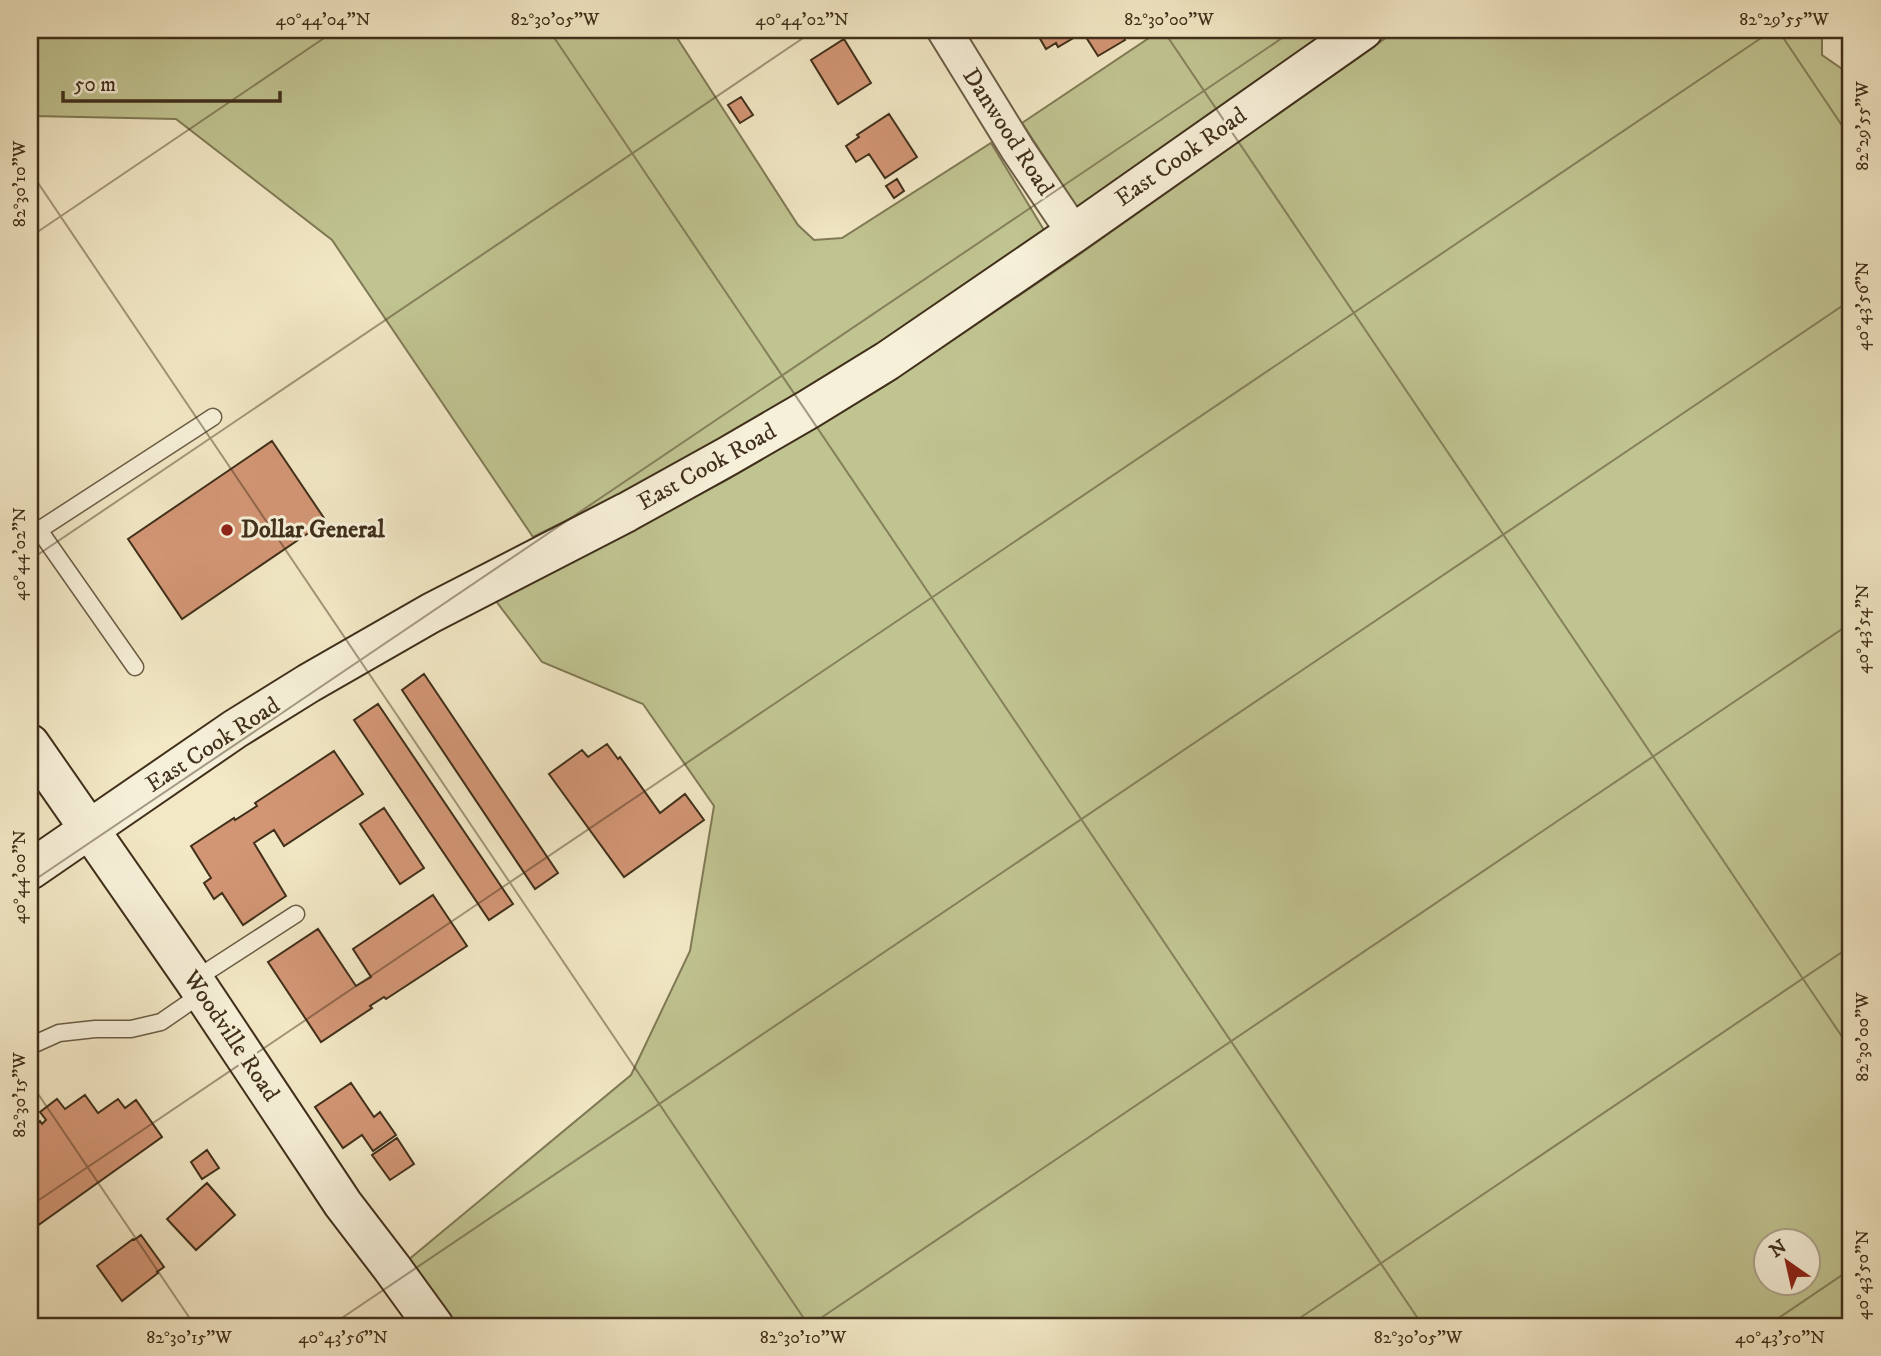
<svg xmlns="http://www.w3.org/2000/svg" width="1881" height="1356" font-family="'IM FELL DW Pica',serif">
  <style>
    .green { fill: #c0c491; stroke: #807a56; stroke-width: 2; fill-rule: evenodd }
    .building { fill: #d39675; stroke: #402f1b; stroke-width: 2 }
    .lines { fill: none; stroke-linecap: round; stroke-linejoin: round }
    .lane-casing { stroke: #6c5d46; stroke-width: 19 }
    .street-casing { stroke: #6c5d46; stroke-width: 37 }
    .secondary-casing { stroke: #402f1b; stroke-width: 42 }
    .lane { stroke: #f7f0d9; stroke-width: 16 }
    .street { stroke: #f7f0d9; stroke-width: 33 }
    .secondary { stroke: #f7f0d9; stroke-width: 38 }
    .ticks { fill: none; stroke: #402f1b; stroke-width: 2; stroke-opacity: 0.45 }
    .poi-dot { fill: #8f2418; stroke: #f7f0d9; stroke-width: 2.5 }
    .labels { text-anchor: middle; dominant-baseline: central; stroke-width: 6; stroke-linejoin: round; paint-order: stroke }
    .street-label { font-size: 24px; fill: #402f1b; stroke: #f7f0d9 }
    .poi-label { font-size: 24px; font-weight: bold; fill: #402f1b; stroke: #f7f0d9; text-anchor: start }
    .neatline { fill: none; stroke: #402f1b; stroke-width: 2.5 }
    .ticks-label { font-size: 18px; text-anchor: middle; fill: #402f1b }
  </style>
  <rect width="100%" height="100%" fill="#f2e8c5"/>
  <filter id="stains"><feTurbulence type="fractalNoise" baseFrequency=".00286" numOctaves="4"/><feColorMatrix values="0 0 0 0 .2 0 0 0 0 .09 0 0 0 0 .02 0 0 0 .5 -.17"/></filter>
  <radialGradient id="worn" r=".72"><stop offset=".6" stop-color="#630" stop-opacity="0"/><stop offset="1" stop-color="#630" stop-opacity=".3"/></radialGradient>
  <path class="green" d="M30,30H672L798,225L814,240L842,238L991,143L1047,235L807,390L618,495L533,537L332,240L176,119L32,116L30,119Z
    M1161,30H1334L1079,210L1022,123Z
    M1397,30H1824L1822,32V55L1851,75V1326H721L716,1318L705,1326H453L407,1261L631,1075L690,951L714,806L643,704L542,662L496,601L727,480L885,386L1070,261ZM1766,1240H1808V1282H1766Z"/>
  <path class="building" d="M1035,30H1087L1058,47L1056,43L1046,49Z
    M1090,30H1119L1125,40L1098,56L1084,34Z
    M844,39L871,83L838,104L811,60Z
    M741,97L753,115L740,123L728,105Z
    M889,114L917,157L885,178L869,154L856,162L846,146L859,137L857,135Z
    M897,179L904,191L894,198L886,186Z
    M272,441L326,521L182,619L128,539Z
    M424,674L558,873L535,889L402,690Z
    M378,704L513,904L489,920L354,720Z
    M607,744L618,759L620,757L660,813L685,794L704,820L624,877L549,774L582,750L588,757Z
    M334,751L363,794L284,846L274,830L254,843L286,896L243,925L222,893L214,899L204,883L211,878L191,846L234,818L235,820L257,806L255,803Z
    M384,808L424,868L400,884L360,824Z
    M433,895L467,946L386,999L384,997L370,1006L372,1008L321,1042L268,962L318,929L356,986L371,977L353,949Z
    M351,1083L374,1117L380,1112L396,1135L373,1151L362,1135L343,1148L315,1107Z
    M85,1095L98,1113L118,1099L125,1108L136,1100L162,1137L30,1231V1129L40,1121L42,1124L46,1120L40,1112L57,1099L65,1109Z
    M397,1138L414,1164L390,1180L372,1155Z
    M207,1150L219,1168L202,1179L191,1162Z
    M207,1183L235,1215L196,1250L167,1219Z
    M141,1235L164,1267L157,1272L158,1273L122,1301L97,1266L133,1239L134,1240Z"/>
  <g class="lines">
    <defs>
      <path id="lane" d="M39,530L135,667
        M30,534L39,530L213,417
        M194,980L296,914
        M30,1046L59,1033L95,1029H131L161,1022L203,993"/>
      <path id="street" d="M944,30L1018,150L1074,233"/>
      <path id="secondary" d="M30,744L194,980L343,1204L392,1268L434,1326
        M30,870L235,729L309,683L431,613L627,512L728,456L809,409L887,361L1074,233L1363,30"/>
    </defs>
    <use href="#lane" class="lane-casing"/>
    <use href="#street" class="street-casing"/>
    <use href="#secondary" class="secondary-casing"/>
    <use href="#lane" class="lane"/>
    <use href="#street" class="street"/>
    <use href="#secondary" class="secondary"/>
  </g>
  <path class="ticks" d="M549,30L1423,1326M1163,30L1851,1050M1778,30L1851,139M30,171L809,1326M30,237L336,30M30,560L815,30M30,883L1294,30M30,1082L195,1326M30,1206L1773,30M330,1326L1851,300M809,1326L1851,623M1288,1326L1851,946M1767,1326L1851,1269"/>
  <circle class="poi-dot" cx="227" cy="530" r="7"/>
  <g class="labels">
    <g class="street-label">
      <text transform="translate(1008 132) rotate(57)">Danwood Road</text>
      <text transform="translate(1181 157) rotate(-35)">East Cook Road</text>
      <text transform="translate(707 467) rotate(-29)">East Cook Road</text>
      <text transform="translate(213 745) rotate(-33)">East Cook Road</text>
      <text transform="translate(231 1036) rotate(56)">Woodville Road</text>
    </g>
    <g class="poi-label">
      <text x="241" y="530">Dollar General</text>
    </g>
  </g>
  <rect width="1881" height="1356" fill="none" stroke="#f2e8c5" stroke-width="77"/>
  <g transform="translate(1787 1262) rotate(326)"><circle r="33" fill="#f7f0d9" stroke="#aea38d" stroke-width="2"/>
  <path d="M0-5L12 26L0 18L-12 26Z" fill="#8f2418"/>
  <text y="-10" font-size="19" font-weight="bold" text-anchor="middle" fill="#402f1b">N</text>
  </g>
  <path d="M63 91v10h217v-10" fill="none" stroke="#402f1b" stroke-width="3.5"/>
  <text x="74" y="91" font-size="21" fill="#402f1b" stroke="#f7f0d9" stroke-width="5" paint-order="stroke">50 m</text>
  <rect x="38" y="38" width="1804" height="1280" class="neatline"/>
  <g class="ticks-label">
    <text x="323" y="25">40°44'04"N</text>
    <text x="555" y="25">82°30'05"W</text>
    <text x="802" y="25">40°44'02"N</text>
    <text x="1169" y="25">82°30'00"W</text>
    <text x="1784" y="25">82°29'55"W</text>
    <text transform="translate(1862 126) rotate(-90)" y="6">82°29'55"W</text>
    <text transform="translate(19 184) rotate(-90)" y="6">82°30'10"W</text>
    <text transform="translate(1862 306) rotate(-90)" y="6">40°43'56"N</text>
    <text transform="translate(19 554) rotate(-90)" y="6">40°44'02"N</text>
    <text transform="translate(1862 629) rotate(-90)" y="6">40°43'54"N</text>
    <text transform="translate(19 877) rotate(-90)" y="6">40°44'00"N</text>
    <text transform="translate(1862 1037) rotate(-90)" y="6">82°30'00"W</text>
    <text transform="translate(19 1095) rotate(-90)" y="6">82°30'15"W</text>
    <text transform="translate(1862 1275) rotate(-90)" y="6">40°43'50"N</text>
    <text x="189" y="1343">82°30'15"W</text>
    <text x="343" y="1343">40°43'56"N</text>
    <text x="803" y="1343">82°30'10"W</text>
    <text x="1418" y="1343">82°30'05"W</text>
    <text x="1780" y="1343">40°43'50"N</text>
  </g>
  <rect width="100%" height="100%" filter="url(#stains)"/>
  <rect width="100%" height="100%" fill="url(#worn)"/>
</svg>
